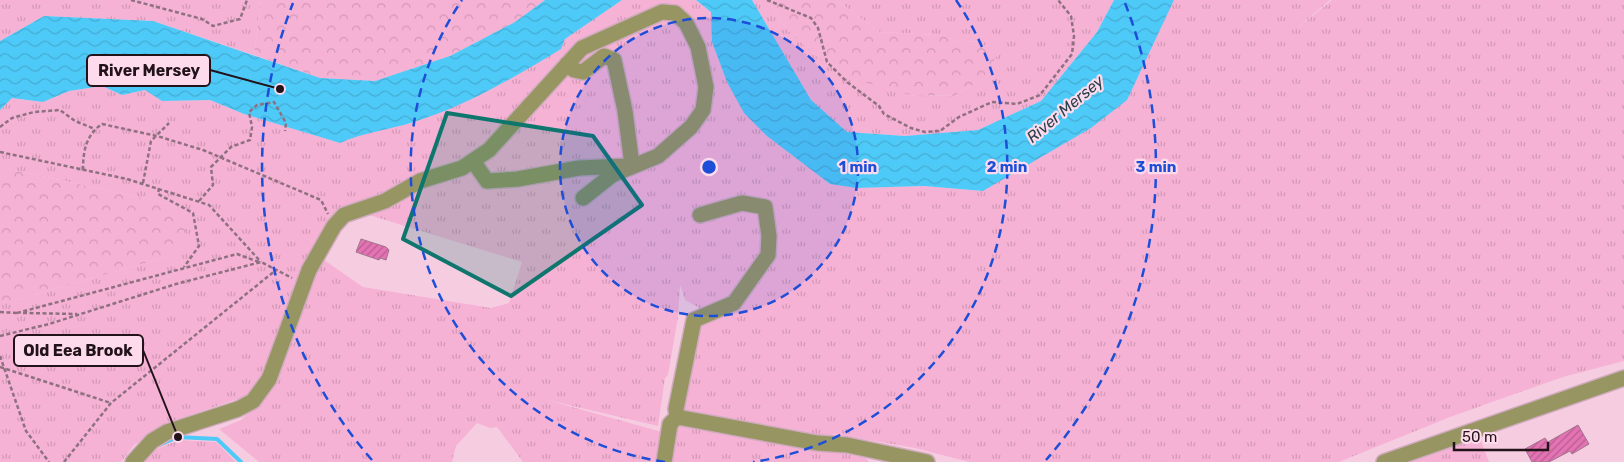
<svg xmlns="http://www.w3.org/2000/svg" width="1624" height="462" font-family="Rubik,sans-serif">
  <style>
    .grass { fill: url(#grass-tufts) }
    .forest { fill: url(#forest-crowns) }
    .water { fill: url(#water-waves) }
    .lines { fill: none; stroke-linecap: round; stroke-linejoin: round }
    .stream { stroke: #4ecaf8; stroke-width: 4 }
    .building { fill: url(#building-hatch); stroke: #9e788c }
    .minor-casing { stroke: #d0abbd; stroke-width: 18 }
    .path { stroke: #8e7180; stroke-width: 2.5; stroke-dasharray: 4 2.5; stroke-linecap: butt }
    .minor { stroke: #979562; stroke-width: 15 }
    .marked { fill: #0f766e; fill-opacity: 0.2; stroke: #0f766e; stroke-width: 4; stroke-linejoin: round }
    .ring { fill: none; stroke: #1d4ed8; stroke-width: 2.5; stroke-dasharray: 9 6 }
    .labels { text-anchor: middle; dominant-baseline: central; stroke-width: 4.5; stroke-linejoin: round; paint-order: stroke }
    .water-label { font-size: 16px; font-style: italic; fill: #27414c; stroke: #fedbec }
    .centre { fill: #1d4ed8; stroke: #fedbec; stroke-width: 2.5 }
    .ring-label { font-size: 15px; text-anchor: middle; font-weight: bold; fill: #1d4ed8; stroke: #fedbec; stroke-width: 4.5; stroke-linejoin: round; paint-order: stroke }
    .leader { fill: none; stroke: #22131b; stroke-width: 2 }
    .callout-dot { fill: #22131b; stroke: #fedbec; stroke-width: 2 }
    .callout { fill: #fedbec; stroke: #22131b; stroke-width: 2 }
    .callout-label { font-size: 16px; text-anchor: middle; font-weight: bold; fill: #22131b }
  </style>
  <defs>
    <pattern id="grass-tufts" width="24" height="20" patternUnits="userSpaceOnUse" patternTransform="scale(1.25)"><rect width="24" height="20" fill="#f6b2d5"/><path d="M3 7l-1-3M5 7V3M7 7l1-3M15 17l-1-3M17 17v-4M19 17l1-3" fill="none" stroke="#d398b6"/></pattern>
    <pattern id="forest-crowns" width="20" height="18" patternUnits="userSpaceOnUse" patternTransform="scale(1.25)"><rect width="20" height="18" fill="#f6b2d5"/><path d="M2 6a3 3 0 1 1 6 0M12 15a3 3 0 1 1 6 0" fill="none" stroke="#d398b6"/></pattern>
    <pattern id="water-waves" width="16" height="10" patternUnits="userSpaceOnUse" patternTransform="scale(1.25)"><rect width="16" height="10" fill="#4ecaf8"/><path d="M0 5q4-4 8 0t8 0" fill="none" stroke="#44add4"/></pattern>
    <pattern id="building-hatch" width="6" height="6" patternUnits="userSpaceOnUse" patternTransform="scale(1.25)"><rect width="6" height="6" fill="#e373b3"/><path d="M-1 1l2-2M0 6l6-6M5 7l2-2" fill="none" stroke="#b85d91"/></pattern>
  </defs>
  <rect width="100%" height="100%" fill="#f6cce1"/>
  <path class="grass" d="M0,0H261L254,55L153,21L44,16L0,41Z
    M622,0H696L712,12V42L727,82L857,188L924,186L982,191L1003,179L1026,164L1174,0H1330L1295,30L1332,0H1624V361L1563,377L1450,417L1339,462H969L915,448L834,434L826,440L680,410L696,331L704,322L703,310L685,300L680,284L678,317L668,375L665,378L658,426L547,400L662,432L656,462H523L497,427L490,428L477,423L456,446L452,462H259L219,429L241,420L268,395L321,258L363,287L491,308L509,303L522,262L366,214L324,232L300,273L260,379L246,396L167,423L134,445L121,462H0V300H15L170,256L181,248L166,203L0,167V110L12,98L43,102L69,91L102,86L122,95L145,90L162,101L210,100L244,114L340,143L359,134L413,123L501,84L546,58L565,39Z
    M752,0H768L787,30L910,95L954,96L982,80L979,42L960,41L939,35L880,32L836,0H1114L1097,32L1041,101L978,130L905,136L847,132L810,100Z
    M686,423L866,458L869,462H669L674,431Z
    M1479,436L1489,462H1411Z
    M179,440L216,442L236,462H143L156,449Z"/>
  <path class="forest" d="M261,0H545L515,22L450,56L375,81L320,78L254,55Z
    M768,0H836L880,32L939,35L960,41L979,42L998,54L982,80L954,96L910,95L860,81L824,63L787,30Z
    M0,167L166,203L181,217L187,236L181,248L170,256L15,300H0Z"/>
  <path class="water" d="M545,0H622L565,39L561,49C515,77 466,106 414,122C389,130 364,132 340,143L244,114L210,100L162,101L145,90L122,95L102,86L69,91L43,102L12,98L0,110V41L44,16L153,21L320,78L375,81L450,56L515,22Z
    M696,0H752L811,100L847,132L905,136L978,130L1041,101L1097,32L1114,0H1174L1127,100L1091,128L983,191L924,186L857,188L830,184L767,136L744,113L727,82L712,42L711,12Z"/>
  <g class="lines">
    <path class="stream" d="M159,445L178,437L217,439L241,462"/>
  </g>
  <path class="building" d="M361,239L386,247L389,250L386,260L380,258L379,260L356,252Z
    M1578,425L1589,444L1572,454L1570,451L1549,462H1532L1525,449L1545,438L1548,442Z"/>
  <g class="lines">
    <defs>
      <path id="minor" d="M567,64L574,70L583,72L604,56L614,60L625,111L632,165
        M473,161L487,181L518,179L579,168L625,166
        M677,417L676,409L694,320L734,303L768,255L769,236L765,207L742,203L700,215
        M677,417L817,443L847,445L927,462
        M133,462L152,441L167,432L238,409L253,401L269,379L309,270L334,226L344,215L385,201L420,181L462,168L489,150L582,48L662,12L675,13L686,23L698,47L706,87L703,110L691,127L658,156L612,175L583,198
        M664,462L670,424L677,417
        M1384,462L1624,378"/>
    </defs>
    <use href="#minor" class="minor-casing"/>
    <path class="path" d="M131,0L202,19L213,26L240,19L247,0
      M767,0L811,18L818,28L827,62L847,82L879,106L884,114L911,128L925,132L940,131L959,117L992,102L1017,104L1040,95L1072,54L1074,36L1071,16L1058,0
      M0,127L12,118L34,112L60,110L75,121L95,129
      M0,152L127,179L209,205L261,262
      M83,170C83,151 86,135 102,124L157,136L203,150L321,200L328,214
      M143,183L151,141L169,123
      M159,188L158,194L193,213L199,246L184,267
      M199,201L213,185L211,167L231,147L250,140L252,127L249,112L257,105L274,102L286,123L285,131
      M0,312L17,313
      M17,313L237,254L259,262
      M23,313L77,314
      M0,336L49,324L176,284L261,262L292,278
      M0,356L26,431L49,462
      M0,367L111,403
      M64,462L111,403L276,270"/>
    <use href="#minor" class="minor"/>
  </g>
  <path class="marked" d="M447,113L593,136L642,205L511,296L403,239Z"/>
  <circle cx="709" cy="167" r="149" fill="#1d4ed8" fill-opacity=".12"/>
  <g class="ring">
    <circle cx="709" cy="167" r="149"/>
    <path d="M665 462A298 298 0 0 1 462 0M956 0A298 298 0 0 1 753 462"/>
    <path d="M372 460A447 447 0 0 1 293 3M1125 3A447 447 0 0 1 1046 460"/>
  </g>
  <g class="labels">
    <g class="water-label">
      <text transform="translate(1065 109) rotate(-40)">River Mersey</text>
    </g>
  </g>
  <circle cx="709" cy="167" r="8" class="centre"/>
  <g class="ring-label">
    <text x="858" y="172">1 min</text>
    <text x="1007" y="172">2 min</text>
    <text x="1156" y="172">3 min</text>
  </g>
  <path class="leader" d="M280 89L210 70M178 437L143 350"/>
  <g class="callout-dot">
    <circle cx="280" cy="89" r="5"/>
    <circle cx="178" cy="437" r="5"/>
  </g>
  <g class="callout">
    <rect x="87" y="55" width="123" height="31" rx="5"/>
    <rect x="14" y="335" width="129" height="31" rx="5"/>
  </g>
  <g class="callout-label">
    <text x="149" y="76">River Mersey</text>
    <text x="78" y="356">Old Eea Brook</text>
  </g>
  <path d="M1454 442v8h94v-8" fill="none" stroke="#22131b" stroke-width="2.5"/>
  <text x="1462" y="442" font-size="15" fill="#22131b" stroke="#fedbec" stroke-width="4" paint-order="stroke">50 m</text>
</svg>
